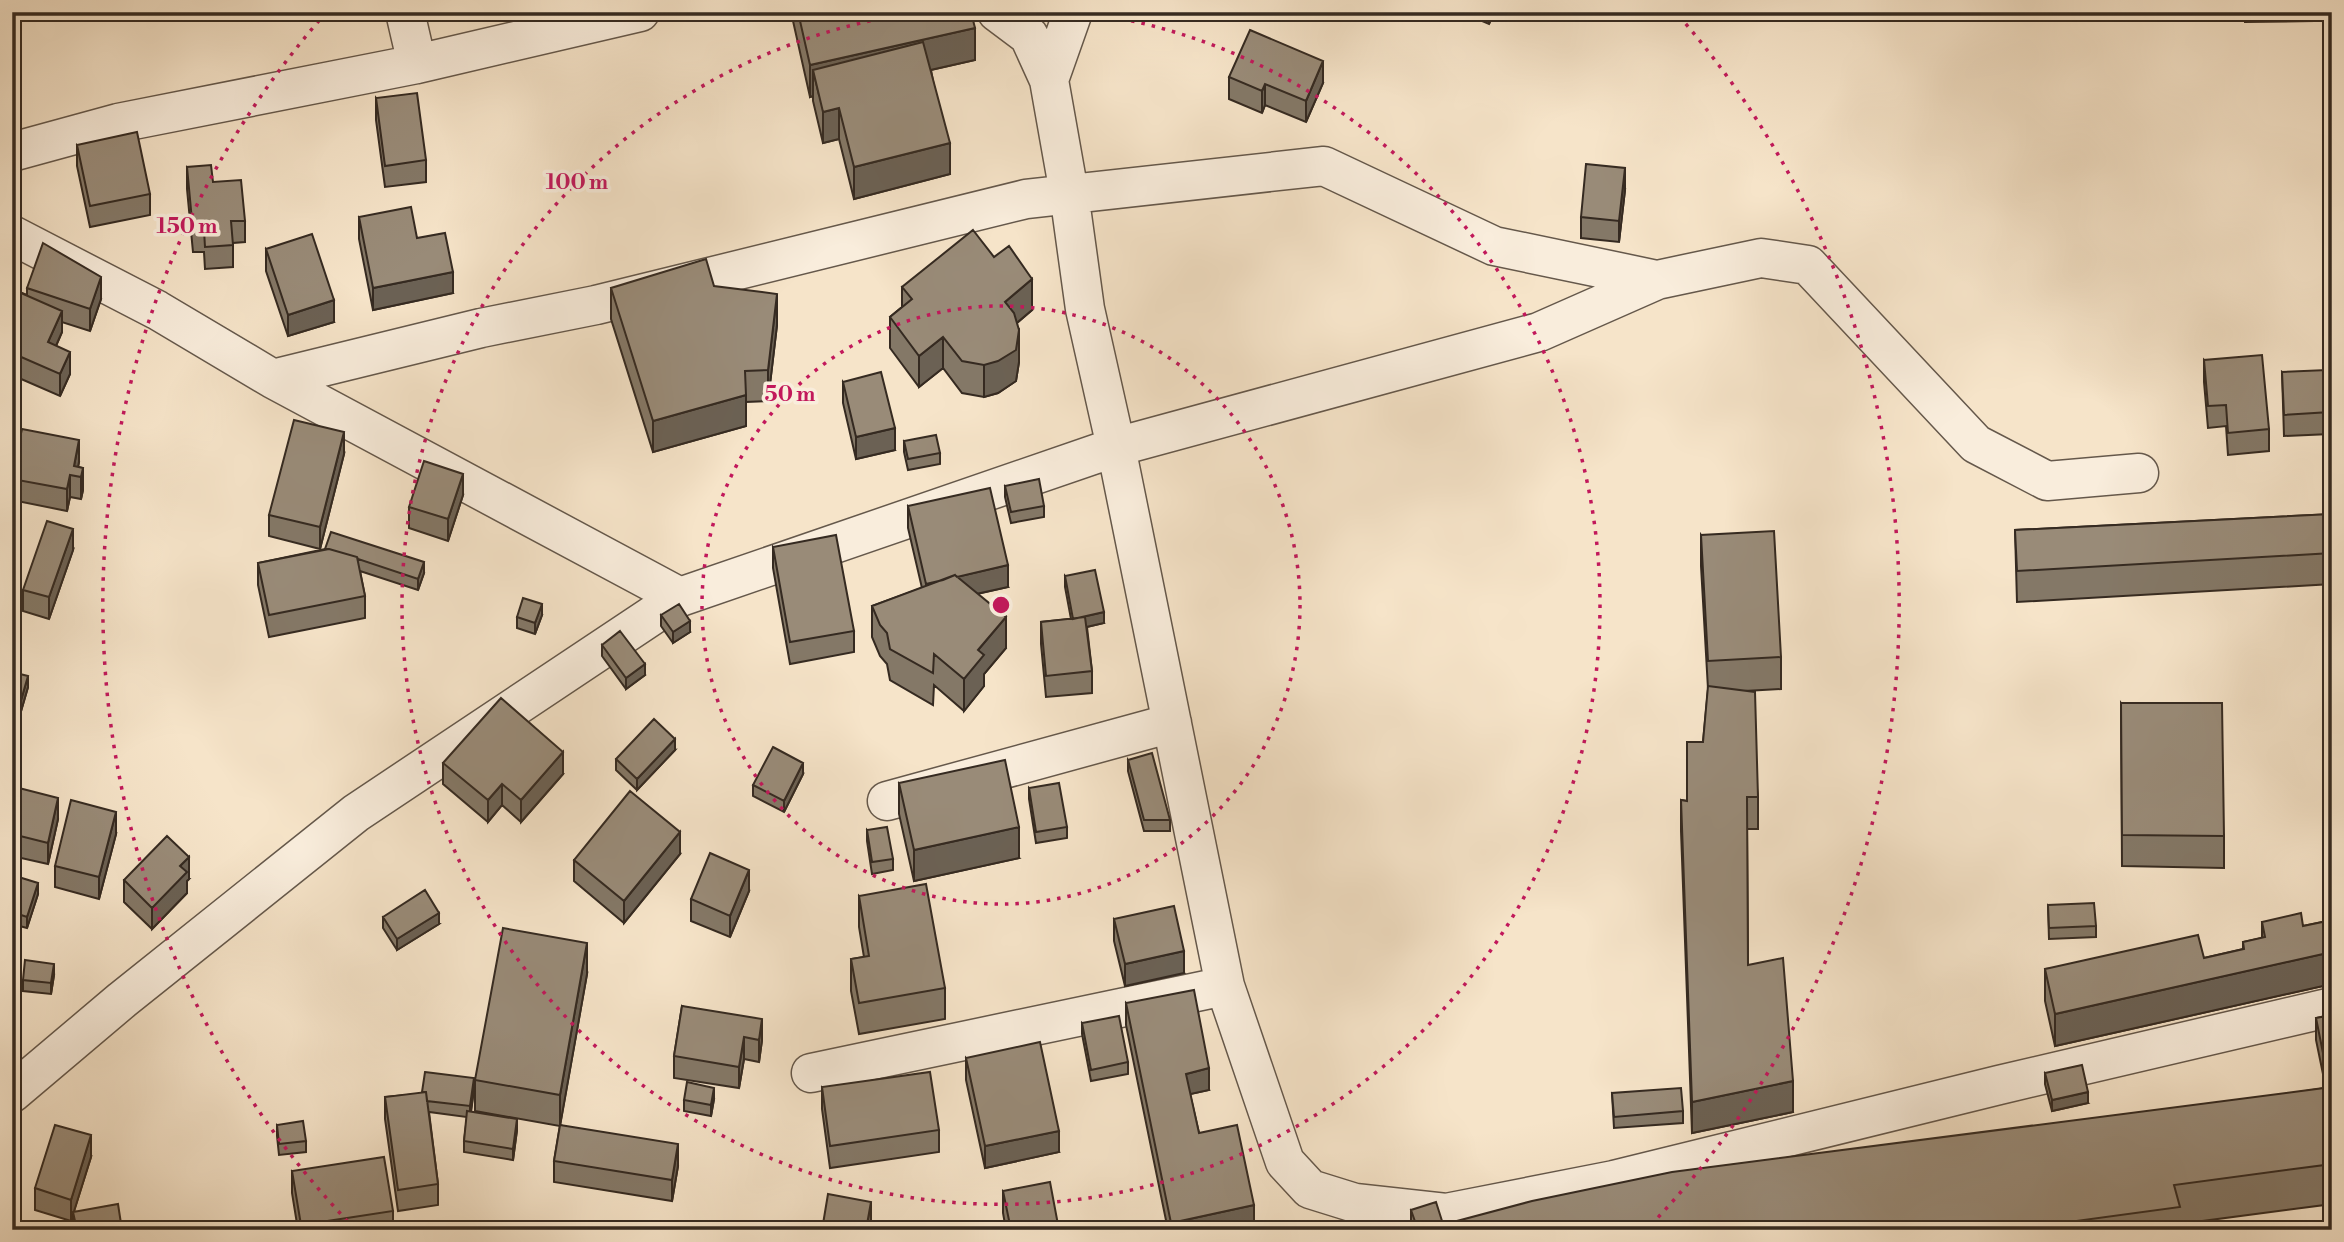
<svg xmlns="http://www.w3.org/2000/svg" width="2344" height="1242" font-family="'Libre Bodoni',serif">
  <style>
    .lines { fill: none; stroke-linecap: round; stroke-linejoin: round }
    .minor-casing { stroke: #65584b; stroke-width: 41 }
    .minor { stroke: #f9eddc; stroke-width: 38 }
    .wall { fill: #847867; stroke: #352a21; stroke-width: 2 }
    .shaded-wall { fill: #6b6154; stroke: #352a21; stroke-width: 2 }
    .building { fill: #998b78; stroke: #352a21; stroke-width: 2 }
    .ring { fill: none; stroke: #c2185b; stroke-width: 3.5; stroke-dasharray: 3.5 7 }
    .centre { fill: #c2185b; stroke: #f9eddc; stroke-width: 3.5 }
    .ring-label { font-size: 21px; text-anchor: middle; font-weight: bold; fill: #c2185b; stroke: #f9eddc; stroke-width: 7; stroke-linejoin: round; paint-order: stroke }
  </style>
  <rect width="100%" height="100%" fill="#f6e4c9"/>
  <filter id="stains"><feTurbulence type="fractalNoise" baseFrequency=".00286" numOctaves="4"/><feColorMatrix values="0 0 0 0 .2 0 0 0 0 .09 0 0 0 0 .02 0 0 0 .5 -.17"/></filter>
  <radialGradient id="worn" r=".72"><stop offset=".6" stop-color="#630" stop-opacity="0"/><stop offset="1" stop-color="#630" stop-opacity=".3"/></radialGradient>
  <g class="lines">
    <defs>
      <path id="minor" d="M405,12L417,64
        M1049,80L1073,12
        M12,152L118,123L417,64L640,12
        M12,235L157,310L273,379L481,328L596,305L1026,199L1324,166L1494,246L1657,280
        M273,379L680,597L1116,447L1539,332L1657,280L1761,258L1808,265L1976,444L2047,481L2139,473
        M887,801L1172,723
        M1225,986L1285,1162L1310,1189L1355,1203L1446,1213L1614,1180L1999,1085L2332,1007
        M811,1073L1225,986L1116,447L1085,309L1069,193L1049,80L1029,36L997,12
        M12,1093L122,1000L356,813L680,597"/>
    </defs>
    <use href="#minor" class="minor-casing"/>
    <use href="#minor" class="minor"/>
  </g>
  <path class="wall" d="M791,12H971L975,60L931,70L950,174L854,199L839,139L823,143L813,101V96L810,97Z
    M1461,12H1494L1489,24Z
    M2245,12H2314V21L2245,22Z
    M1229,77L1323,83L1306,122L1265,105L1262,113L1229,99Z
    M376,98L426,160V182L385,187L376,120Z
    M77,145L150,194V215L90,227L77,166Z
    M187,167L213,182L245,221V242L233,243V267L205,269L204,252H193L187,189Z
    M1625,190L1619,242L1581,238V217Z
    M359,217L417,238L453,293L373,310L359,239Z
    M266,249L334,322L288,336L266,271Z
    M714,286L777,325L768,401L746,402V426L653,452L611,319V288Z
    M902,287L1032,310L1017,323L1019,362L1016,381L998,393L984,397L962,393L943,368L919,387L890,348V317L902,307Z
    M27,288L101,299L90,331L62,322V332L56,346L70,374L60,396L12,375V289L27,295Z
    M2204,360L2269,429V451L2228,455L2226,426L2208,428L2204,382Z
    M2282,372L2330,412V434L2284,436Z
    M843,382L895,450L856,459L843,403Z
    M904,441L940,453V464L908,470L904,452Z
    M12,450L79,462L78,467L83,468V490L81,499L70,497L67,511L12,500Z
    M344,454L320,549L269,536V515Z
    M1005,486L1044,506V517L1011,523L1005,497Z
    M463,495L448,541L409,528V507Z
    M908,506L1008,587L977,594L1006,648L984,674V686L964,711L934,685L933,705L890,680L887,664L880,656L872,637V606L922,588L908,528Z
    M2332,514V584L2017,602L2015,530Z
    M1701,535L1781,657V689L1745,691L1758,797V829H1747L1748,965L1793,1112L1692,1133L1681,831V800L1687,801L1703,742L1708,689L1701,566Z
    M773,547L854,631V652L790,664L773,568Z
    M325,549L424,573L418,590L360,571L365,596V618L269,637L258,585V563Z
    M73,550L49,619L23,611V590Z
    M1065,576L1104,623L1087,627L1092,671V693L1046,697L1041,644V622L1071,619L1065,587Z
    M542,615L535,634L517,628V617Z
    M661,615L690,632L673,643L661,626Z
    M602,645L645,675L626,689L602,656Z
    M12,672L28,687L15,732H12Z
    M2121,703L2224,836V868L2122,866Z
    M675,750L637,790L616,770V759Z
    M1128,760L1170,820V831H1144L1128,771Z
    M443,763L563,774L521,822L502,805L488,822L443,784Z
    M803,774L784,812L753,796V785Z
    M899,783L1019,858L914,881L899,814Z
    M1029,788L1067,827V838L1036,843L1029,799Z
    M12,797L58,819L48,864L12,856Z
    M867,830L893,859V870L872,874L867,841Z
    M116,834L99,899L55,887V866Z
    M680,854L624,923L574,881V860Z
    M12,875L38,894L27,928L12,924Z
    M189,879L187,881V893L152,929L124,902V880Z
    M749,891L730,937L691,921V899Z
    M859,896L945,988V1019L859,1034L851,991V959L864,957L859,927Z
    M2048,905L2096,926V937L2049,939Z
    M383,917L439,924L397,950L383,928Z
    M1114,919L1184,973L1125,986L1114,941Z
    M2332,920V984L2055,1046L2045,1001V969L2204,958L2243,949V942L2262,938V922L2303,926Z
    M587,974L560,1125L678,1166L672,1201L554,1182V1161L560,1126L475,1111V1080Z
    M54,975L51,994L23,991V980Z
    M2329,989H2332V1072L2323,1074L2316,1040V1018L2330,1015Z
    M1126,1003L1209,1090L1190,1094L1199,1133L1254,1227L1239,1230H1168L1126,1025Z
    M682,1006L762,1040L759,1062L744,1059L739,1088L674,1078V1056Z
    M1082,1023L1128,1062V1074L1091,1081L1082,1034Z
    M966,1058L1059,1152L985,1168L966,1080Z
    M2045,1073L2088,1103L2052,1111L2045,1084Z
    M822,1087L939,1130V1152L830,1168L822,1109Z
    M2332,1087V1204L2180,1224V1230H1414L1411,1221V1210L1443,1224Z
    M474,1089L471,1112L517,1130L513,1160L464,1152V1141L467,1117L429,1112L438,1184V1205L398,1211L385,1119V1097Z
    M1612,1093L1683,1111V1123L1614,1128Z
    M714,1099L711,1116L684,1111V1100Z
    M277,1125L306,1141V1152L279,1155L277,1136Z
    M91,1157L74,1211L122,1230H73V1213L71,1221L35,1210V1188Z
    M292,1171L393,1211V1230H298L292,1193Z
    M1003,1191L1059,1230H1006L1003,1213Z"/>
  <path class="shaded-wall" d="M1489,12H1494L1489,24Z
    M975,28V60L819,95L813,70V96L810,97V65Z
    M1323,61V83L1306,122V101Z
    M1265,84V105L1262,113V91Z
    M839,108V139L823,143V112Z
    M950,143V174L854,199V167Z
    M1625,168V190L1619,242V221Z
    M453,272V293L373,310V288Z
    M101,277V299L90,331V309Z
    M1032,279V310L1005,333V302Z
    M777,294V325L768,401V370Z
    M334,300V322L288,336V315Z
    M62,311V332L48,364V342Z
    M1019,330V362L1016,381L998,393L984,397V365Z
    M943,337V368L919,387V356Z
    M70,352V374L60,396V374Z
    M746,395V426L653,452V421Z
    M895,428V450L856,459V437Z
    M344,432V454L320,549V527Z
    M79,440V462L76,476L74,466Z
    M83,468V490L81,499V477Z
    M463,474V495L448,541V519Z
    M70,475V497L67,511V489Z
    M73,529V550L49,619V597Z
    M424,562V573L418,590V579Z
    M1008,565V587L926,605V584Z
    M542,604V615L535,634V623Z
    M1104,612V623L1073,630V619Z
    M1006,617V648L984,674V686L964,711V679L978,650Z
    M690,621V632L673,643V632Z
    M645,664V675L626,689V678Z
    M28,676V687L15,732V721Z
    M675,739V750L637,790V779Z
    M563,752V774L521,822V800Z
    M803,763V774L784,812V801Z
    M502,784V805L488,822V800Z
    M58,798V819L48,864V843Z
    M116,812V834L99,899V877Z
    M1019,827V858L914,881V850Z
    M680,832V854L624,923V901Z
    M189,857V879L187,881V893L152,929V908L180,866Z
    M749,870V891L730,937V916Z
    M38,883V894L27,928V917Z
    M439,913V924L397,950V939Z
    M587,943V974L560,1126V1095Z
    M1184,951V973L1125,986V964Z
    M2332,952V984L2055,1046V1014Z
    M54,964V975L51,994V983Z
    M762,1019V1040L759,1062V1040Z
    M744,1037V1059L739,1088V1067Z
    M2332,1051V1072L2323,1074V1053Z
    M1209,1068V1090L1186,1095V1074Z
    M474,1078V1089L470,1117V1106Z
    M1793,1081V1112L1692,1133V1102Z
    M714,1088V1099L711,1116V1105Z
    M2088,1092V1103L2052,1111V1100Z
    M517,1119V1130L513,1160V1149Z
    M1059,1131V1152L985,1168V1146Z
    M91,1135V1157L71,1221V1200Z
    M678,1144V1166L672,1201V1180Z
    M871,1202V1223L870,1230H866Z
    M1254,1205V1227L1239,1230H1171V1223Z"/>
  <path class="building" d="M798,12H971L975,28L810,65Z
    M1250,30L1323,61L1306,101L1265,84L1262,91L1229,77Z
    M923,42L950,143L854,167L839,108L823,112L813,70Z
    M417,93L426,160L385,166L376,98Z
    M137,132L150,194L90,206L77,145Z
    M1586,164L1625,168L1619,221L1581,217Z
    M211,165L213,182L241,180L245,221H231L233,245L205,247L204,230L193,231L187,167Z
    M411,207L417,238L445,233L453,272L373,288L359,217Z
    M973,230L994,257L1009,246L1032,279L1005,302L1014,313L1019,330L1016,350L998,361L984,365L962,361L943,337L919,356L890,317L912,299L902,287Z
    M312,234L334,300L288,315L266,249Z
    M43,243L101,277L90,309L27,288Z
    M706,259L714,286L777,294L768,370L745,371L746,395L653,421L611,288Z
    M12,289L62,311L48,342L70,352L60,374L12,353Z
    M2262,355L2269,429L2228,433L2226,405L2208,406L2204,360Z
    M2327,370L2330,412L2284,415L2282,372Z
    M881,372L895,428L856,437L843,382Z
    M294,420L344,432L320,527L269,515Z
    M22,429L79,440L74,466L83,468L81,477L70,475L67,489L12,479V450L17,451Z
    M936,435L940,453L908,459L904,441Z
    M424,461L463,474L448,519L409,507Z
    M1039,479L1044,506L1011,512L1005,486Z
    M990,488L1008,565L957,577L955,575L943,580L926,584L908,506Z
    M2332,514V553L2017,571L2015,530Z
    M47,521L73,529L49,597L23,590Z
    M1774,531L1781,657L1708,661L1701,535Z
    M331,532L424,562L418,579L358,559L357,557L329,549H325Z
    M836,535L854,631L790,642L773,547Z
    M329,549L357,557L365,596L269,615L258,563Z
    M1095,570L1104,612L1073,619L1065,576Z
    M955,575L1006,617L978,650L984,655L964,679L934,654L933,673L890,649L887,633L880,625L872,606Z
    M523,598L542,604L535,623L517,617Z
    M679,604L690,621L673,632L661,615Z
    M1085,617L1092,671L1046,676L1041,622Z
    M620,631L645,664L626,678L602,645Z
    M12,672L28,676L15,721H12Z
    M1708,686L1755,692L1758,797H1747L1748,965L1783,958L1793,1081L1692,1102L1681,800L1687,801V742H1703Z
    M501,698L563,752L521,800L502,784L488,800L443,763Z
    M2121,703H2222L2224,836L2122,835Z
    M654,719L675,739L637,779L616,759Z
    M773,747L803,763L784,801L753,785Z
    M1152,753L1170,820H1144L1128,760Z
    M1005,760L1019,827L914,850L899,783Z
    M1059,783L1067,827L1036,832L1029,788Z
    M15,787L58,798L48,843L12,834V797Z
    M630,791L680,832L624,901L574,860Z
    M71,800L116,812L99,877L55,866Z
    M887,827L893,859L872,862L867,830Z
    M167,836L189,857L180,866L187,872L152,908L124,880Z
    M710,853L749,870L730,916L691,899Z
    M12,875L38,883L27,917L12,912Z
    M926,884L945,988L859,1003L851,959L869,956L859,896Z
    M425,890L439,913L397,939L383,917Z
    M2094,903L2096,926L2049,928L2048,905Z
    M1174,906L1184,951L1125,964L1114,919Z
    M2301,913L2303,926L2332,920V952L2055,1014L2045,969L2198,935L2204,958L2244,949L2243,942L2265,937L2262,922Z
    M503,928L587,943L560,1095L475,1080Z
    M25,960L54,964L51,983L23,980Z
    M1194,990L1209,1068L1186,1074L1199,1133L1237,1125L1254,1205L1171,1223L1126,1003Z
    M682,1006L762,1019L759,1040L744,1037L739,1067L674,1056Z
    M2332,1015V1051L2323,1053L2316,1018Z
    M1119,1016L1128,1062L1091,1070L1082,1023Z
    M1040,1042L1059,1131L985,1146L966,1058Z
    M2082,1065L2088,1092L2052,1100L2045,1073Z
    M425,1072L474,1078L470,1106L427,1101L426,1092H422Z
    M930,1072L939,1130L830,1146L822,1087Z
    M687,1082L714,1088L711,1105L684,1100Z
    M2332,1087V1164L2174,1185L2180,1207L2009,1230H1423L1532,1201L1672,1172Z
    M1681,1088L1683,1111L1614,1117L1612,1093Z
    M426,1092L438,1184L398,1190L385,1097Z
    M467,1111L517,1119L513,1149L464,1141Z
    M303,1121L306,1141L279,1144L277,1125Z
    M55,1125L91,1135L71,1200L35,1188Z
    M560,1125L678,1144L672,1180L554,1161Z
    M384,1157L393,1211L301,1225L292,1171Z
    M1050,1182L1059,1230H1011L1003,1191Z
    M828,1194L871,1202L866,1230H822Z
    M1436,1202L1443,1224L1423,1230H1418L1411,1210Z
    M118,1204L122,1230H77L73,1212Z
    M388,1223L389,1230H342Z
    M1395,1225L1396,1230H1374Z"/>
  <g class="ring">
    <circle cx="1001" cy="605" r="299"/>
    <path d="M1090 13A599 599 0 1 1 912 13"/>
    <path d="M355 1229A898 898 0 0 1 323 16M1679 16A898 898 0 0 1 1647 1229"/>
  </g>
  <circle cx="1001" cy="605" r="10" class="centre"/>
  <g class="ring-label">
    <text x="577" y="189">100 m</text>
    <text x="187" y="233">150 m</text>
    <text x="790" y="401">50 m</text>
  </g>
  <rect width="2344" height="1242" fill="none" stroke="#f6e4c9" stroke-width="42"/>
  <rect x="14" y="14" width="2316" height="1214" fill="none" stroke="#352a21" stroke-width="3.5"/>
  <rect x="21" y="21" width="2302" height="1200" fill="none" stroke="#352a21" stroke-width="2"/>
  <rect width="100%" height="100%" filter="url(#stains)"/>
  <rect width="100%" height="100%" fill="url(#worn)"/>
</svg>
